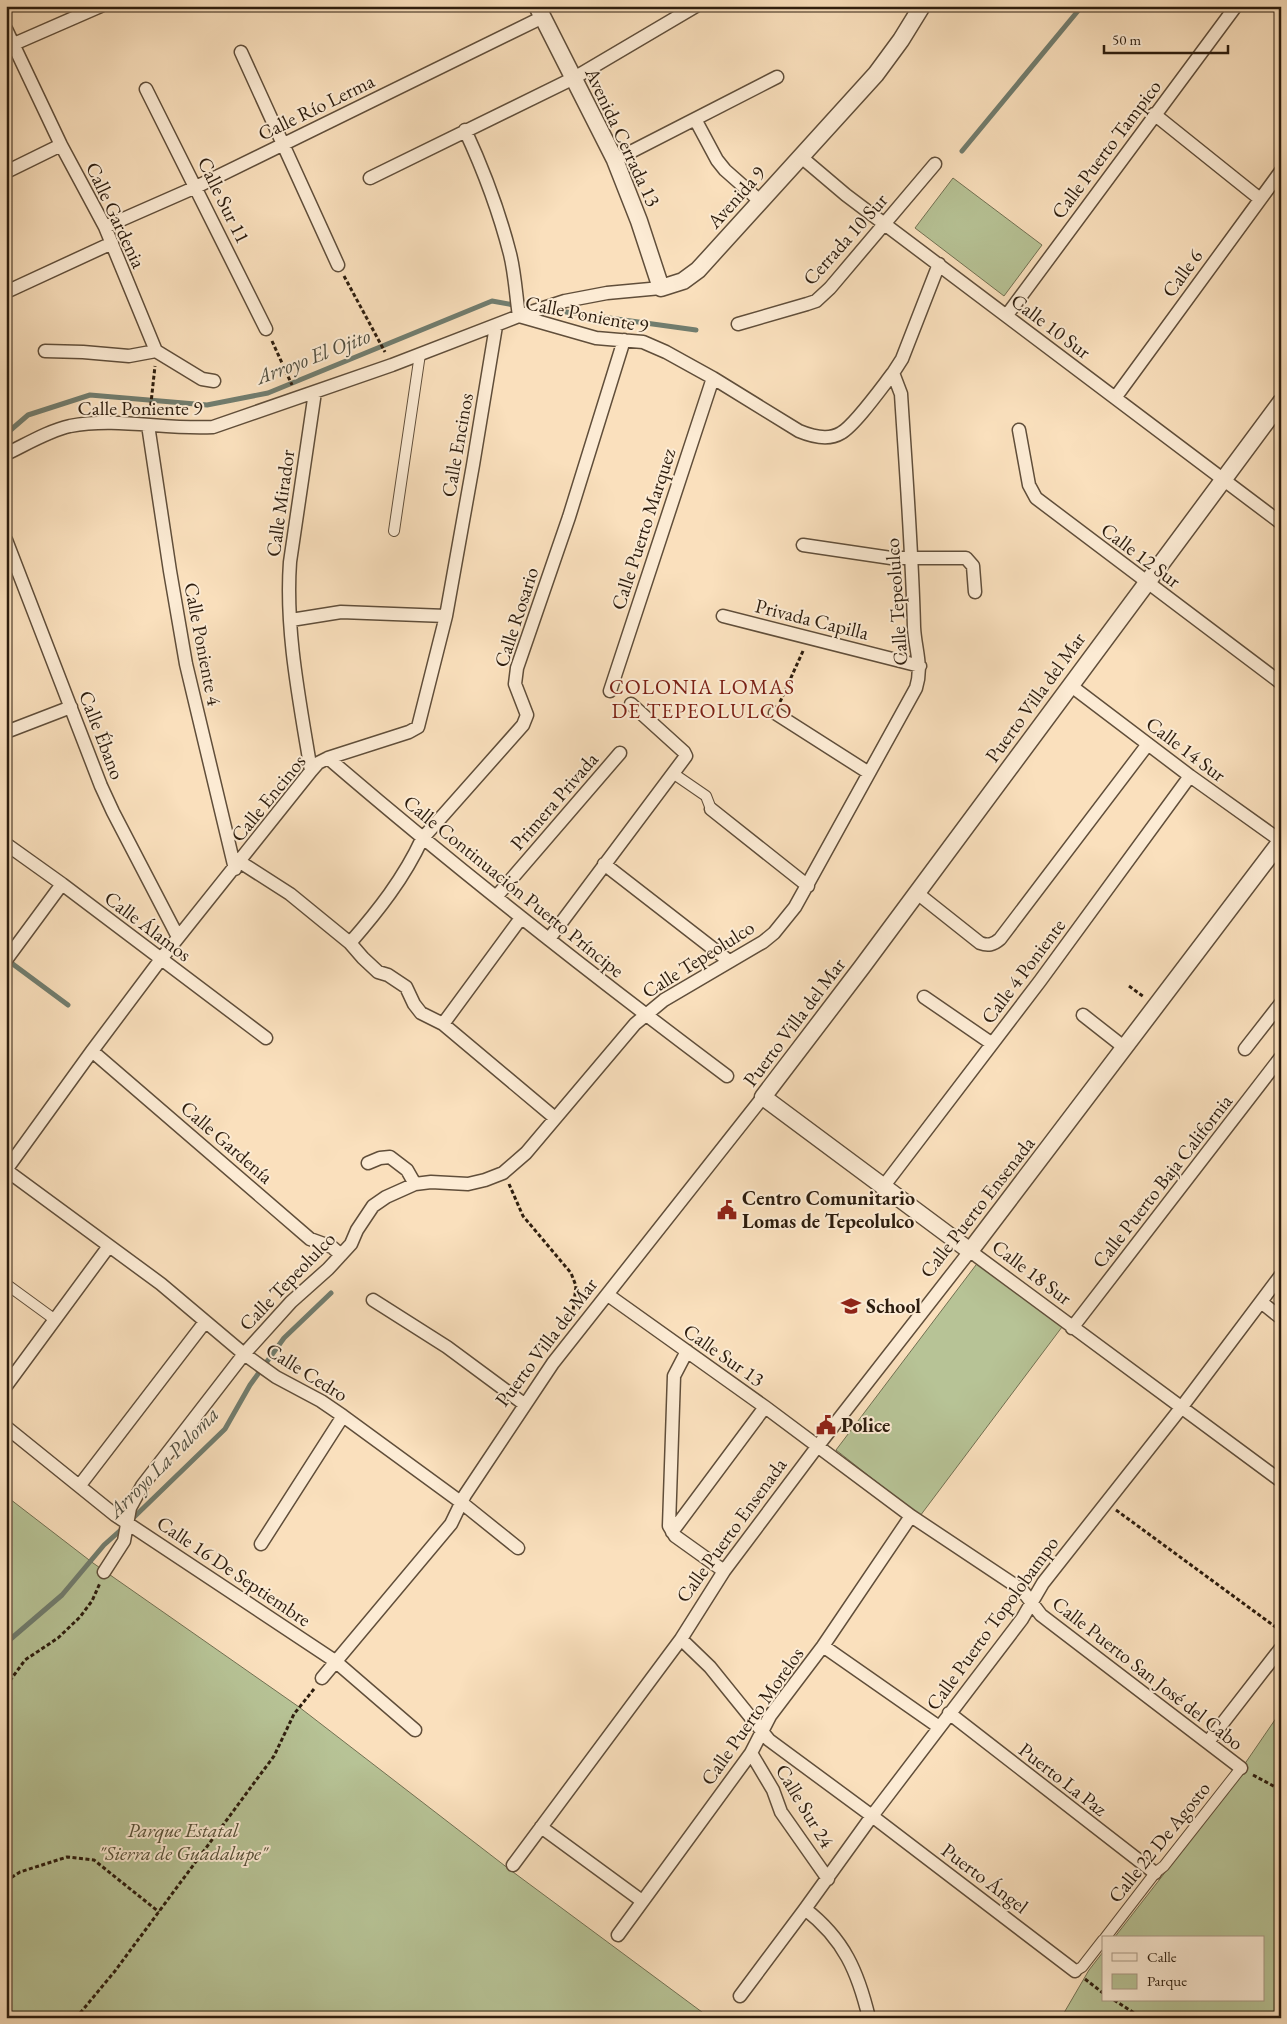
<svg xmlns="http://www.w3.org/2000/svg" width="1287" height="2024" font-family="'EB Garamond',serif">
  <style>
    .green { fill: #b7c396; stroke: #727052 }
    .lines { fill: none; stroke-linecap: round; stroke-linejoin: round }
    .stream { stroke: #717d6f; stroke-width: 5 }
    .pedestrian-casing { stroke: #604e3a; stroke-width: 12 }
    .minor-casing { stroke: #604e3a; stroke-width: 15 }
    .tertiary-casing { stroke: #604e3a; stroke-width: 19 }
    .path { stroke: #2d1d0e; stroke-width: 3; stroke-dasharray: 4 2.5; stroke-linecap: butt }
    .pedestrian { stroke: #fcebd4; stroke-width: 10 }
    .minor { stroke: #fcebd4; stroke-width: 12 }
    .tertiary { stroke: #fcebd4; stroke-width: 16 }
    .labels { text-anchor: middle; dominant-baseline: central; stroke-width: 4; stroke-linejoin: round; paint-order: stroke }
    .street-label { font-size: 20px; fill: #2d1d0e; stroke: #fcebd4 }
    .poi-label { font-size: 20px; font-weight: bold; fill: #2d1d0e; stroke: #fcebd4; text-anchor: start }
    .park-label { font-size: 20px; font-style: italic; fill: #564f37; stroke: #fcebd4 }
    .water-label { font-size: 21px; font-style: italic; fill: #4f4d3e; stroke: #fcebd4 }
    .neighbourhood-label { font-size: 21px; letter-spacing: 1px; fill: #7a1f14; stroke: #fcebd4 }
  </style>
  <rect width="100%" height="100%" fill="#fae0bd"/>
  <filter id="stains"><feTurbulence type="fractalNoise" baseFrequency=".004" numOctaves="4"/><feColorMatrix values="0 0 0 0 .2 0 0 0 0 .09 0 0 0 0 .02 0 0 0 .5 -.17"/></filter>
  <radialGradient id="worn" r=".72"><stop offset=".6" stop-color="#630" stop-opacity="0"/><stop offset="1" stop-color="#630" stop-opacity=".3"/></radialGradient>
  <path class="green" d="M953,178L1042,245L1004,296L915,228Z
    M979,1261L1062,1327L920,1516L836,1450Z
    M6,1496L93,1563L299,1707L509,1869L710,2018H6Z
    M1281,1711V2018H1061L1089,1970L1103,1952V2000H1263V1938H1114L1209,1816Z"/>
  <g class="lines">
    <path class="stream" d="M962,151L1082,6
      M566,312L696,330
      M6,434L28,415L90,395L207,405L268,393L492,301L514,305
      M6,959L68,1005
      M131,1520L225,1429L250,1385L284,1338L331,1293
      M6,1643L62,1595L104,1545L123,1528"/>
    <defs>
      <path id="pedestrian" d="M394,531L420,354
        M674,774L706,796L711,809
        M6,1284L54,1319
        M1105,1938L1155,1873L1164,1866L1241,1768
        M1075,1971L1082,1967L1103,1940"/>
      <path id="minor" d="M6,29L61,145L105,227L156,351
        M7,47L101,6
        M241,52L338,265
        M146,89L266,329
        M1154,114L1260,199
        M695,119L717,160L725,170L760,201
        M465,130C484,171 499,211 510,254C515,274 516,296 519,316L565,301L607,293L661,288
        M800,156L846,195L1281,523
        M615,160L777,77
        M6,172L61,145
        M370,178L574,78L696,6
        M105,227L196,187L543,17
        M6,292L112,243
        M1007,315L1236,6
        M738,324L807,304L816,301L830,288L935,164
        M45,351L83,352L129,356L156,351L202,379L214,381
        M1115,398L1281,171
        M148,425L170,571L186,664L235,869
        M1019,430L1029,485L1036,498L1281,683
        M6,454C27,444 48,431 70,426C117,417 166,430 213,427L392,365L519,316L596,338L643,342L666,352L713,378L799,431C811,436 828,441 841,433C855,425 882,387 893,373
        M6,540L101,786L113,812L178,937
        M803,545L891,558H966L973,566L975,592
        M723,616L920,666
        M291,620L341,612L446,616
        M1070,685L1190,776L1281,841
        M610,691L713,378
        M775,713L869,773
        M6,732L71,707
        M328,758C457,869 591,974 727,1076
        M311,771C300,703 285,631 290,562L315,392
        M711,809L808,886
        M6,844L62,884L266,1038
        M240,862L290,894L350,943L363,958L378,972L388,975L406,987L414,1004L421,1013L443,1024L555,1118
        M604,864L729,961
        M917,893L980,943C988,946 993,945 1000,939L1148,744
        M496,897L620,753
        M549,939L686,756L684,752L631,704
        M350,943C378,911 404,878 422,839L523,725L527,715L515,684L517,668L569,517L624,340
        M6,960L62,884
        M924,997L991,1043
        M1083,1015L1125,1048
        M443,1024L521,918
        M1245,1049L1281,1003
        M92,1051L310,1239L332,1247L341,1255
        M368,1163L380,1158L390,1157L407,1170L415,1184
        M6,1170L92,1051L161,959L311,771L318,763L328,758L409,732L418,727L446,616L473,465L496,326
        M6,1170L161,1284L244,1354L276,1377L321,1401L343,1416L462,1503L518,1548
        M883,1187L1040,981L1190,776
        M608,1295L765,1407L911,1516L1022,1590L1041,1615L1241,1768
        M373,1300L447,1347L524,1404
        M1261,1302L1281,1318
        M1072,1328L1281,1057
        M687,1351L674,1376L669,1526L675,1536L724,1571
        M6,1386L109,1246
        M6,1427L115,1515L335,1661L415,1730
        M80,1485L205,1322
        M672,1532L765,1407
        M261,1544L343,1416
        M104,1572L124,1541L130,1508L142,1486L244,1354L291,1302L328,1269L351,1244L357,1230L373,1206L386,1197L415,1184L431,1182L468,1184L485,1180L503,1173L526,1153L635,1024L664,1000L763,942L774,933L795,907L916,688C923,666 915,649 914,627C912,549 906,472 901,394L893,373L902,359L939,264
        M681,1639L710,1667L769,1740L872,1816L1075,1971
        M823,1646L939,1727
        M322,1678L451,1524L465,1495L553,1363L763,1097
        M949,1713L1155,1873
        M1208,1742L1281,1648
        M751,1753L773,1790L781,1812L828,1879
        M541,1827L642,1901
        M513,1865L681,1639L724,1571L817,1447L970,1251L1281,1481
        M805,1909C844,1939 858,1972 869,2018
        M618,1935L751,1753L770,1716L823,1646L911,1516
        M740,1996L805,1909L872,1816L1022,1619L1043,1583L1181,1408L1281,1275"/>
      <path id="tertiary" d="M537,6L615,160L639,221L661,288L683,281L698,270L876,74L901,40L922,6
        M1281,402L862,967L763,1097L970,1251L1281,841"/>
    </defs>
    <use href="#pedestrian" class="pedestrian-casing"/>
    <use href="#minor" class="minor-casing"/>
    <use href="#tertiary" class="tertiary-casing"/>
    <path class="path" d="M344,276L385,352
      M272,341L292,385
      M150,412L155,366
      M780,702L803,651
      M1129,986L1144,997
      M509,1184L523,1216L571,1273L576,1286L573,1311L574,1314
      M1116,1510L1281,1631
      M6,1686L25,1660L58,1638L80,1617L92,1601L100,1583
      M1253,1775L1281,1790
      M6,1881L20,1872L67,1857L94,1860L159,1912
      M1085,1979L1103,1993
      M1114,2000L1142,2018
      M76,2018L115,1971L274,1756L294,1714L314,1689"/>
    <use href="#pedestrian" class="pedestrian"/>
    <use href="#minor" class="minor"/>
    <use href="#tertiary" class="tertiary"/>
  </g>
  <defs>
    <symbol id="civic-bare" viewBox="-9 -9 18 18"><path d="M-.6-6.5H3V-4.5H.6V-3L4-1V1h2V6H-6V1h2V-1L-.6-3ZM-1.2 2.5V6h2.4V2.5Z" fill="#8f2418" stroke="#fcebd4" stroke-width="2.5" paint-order="stroke"/></symbol>
    <symbol id="school-bare" viewBox="-9 -9 18 18"><path d="M0-5L7-2L0 1L-7-2ZM-4 1L0 2.5L4 1V4Q0 6-4 4Z" fill="#8f2418" stroke="#fcebd4" stroke-width="2.5" paint-order="stroke"/></symbol>
  </defs>
  <g fill-rule="evenodd">
    <use href="#civic-bare" x="713" y="1196" width="28" height="28"/>
    <use href="#school-bare" x="837" y="1292" width="28" height="28"/>
    <use href="#civic-bare" x="812" y="1411" width="28" height="28"/>
  </g>
  <g class="labels">
    <g class="street-label">
      <text transform="translate(316 107) rotate(-26)">Calle Río Lerma</text>
      <text transform="translate(623 137) rotate(65)">Avenida Cerrada 13</text>
      <text transform="translate(1106 149) rotate(-53)">Calle Puerto Tampico</text>
      <text transform="translate(736 197) rotate(-48)">Avenida 9</text>
      <text transform="translate(224 200) rotate(64)">Calle Sur 11</text>
      <text transform="translate(116 215) rotate(65)">Calle Gardenia</text>
      <text transform="translate(845 239) rotate(-48)">Cerrada 10 Sur</text>
      <text transform="translate(1182 273) rotate(-54)">Calle 6</text>
      <text transform="translate(587 314) rotate(11)">Calle Poniente 9</text>
      <text transform="translate(1051 326) rotate(37)">Calle 10 Sur</text>
      <text x="140" y="408">Calle Poniente 9</text>
      <text transform="translate(457 445) rotate(-80)">Calle Encinos</text>
      <text transform="translate(280 503) rotate(-82)">Calle Mirador</text>
      <text transform="translate(643 529) rotate(-72)">Calle Puerto Marquez</text>
      <text transform="translate(1141 555) rotate(37)">Calle 12 Sur</text>
      <text transform="translate(896 602) rotate(-94)">Calle Tepeolulco</text>
      <text transform="translate(516 617) rotate(-72)">Calle Rosario</text>
      <text transform="translate(812 619) rotate(14)">Privada Capilla</text>
      <text transform="translate(203 644) rotate(79)">Calle Poniente 4</text>
      <text transform="translate(1035 697) rotate(-54)">Puerto Villa del Mar</text>
      <text transform="translate(102 735) rotate(69)">Calle Ébano</text>
      <text transform="translate(1186 749) rotate(37)">Calle 14 Sur</text>
      <text transform="translate(268 798) rotate(-51)">Calle Encinos</text>
      <text transform="translate(554 801) rotate(-49)">Primera Privada</text>
      <text transform="translate(514 886) rotate(39)">Calle Continuación Puerto Príncipe</text>
      <text transform="translate(148 926) rotate(37)">Calle Álamos</text>
      <text transform="translate(698 959) rotate(-32)">Calle Tepeolulco</text>
      <text transform="translate(1023 971) rotate(-53)">Calle 4 Poniente</text>
      <text transform="translate(794 1022) rotate(-53)">Puerto Villa del Mar</text>
      <text transform="translate(227 1142) rotate(41)">Calle Gardenía</text>
      <text transform="translate(1162 1181) rotate(-52)">Calle Puerto Baja California</text>
      <text transform="translate(977 1207) rotate(-52)">Calle Puerto Ensenada</text>
      <text transform="translate(1032 1272) rotate(37)">Calle 18 Sur</text>
      <text transform="translate(287 1281) rotate(-46)">Calle Tepeolulco</text>
      <text transform="translate(546 1342) rotate(-53)">Puerto Villa del Mar</text>
      <text transform="translate(724 1355) rotate(35)">Calle Sur 13</text>
      <text transform="translate(307 1372) rotate(32)">Calle Cedro</text>
      <text transform="translate(731 1530) rotate(-54)">Calle Puerto Ensenada</text>
      <text transform="translate(234 1571) rotate(34)">Calle 16 De Septiembre</text>
      <text transform="translate(992 1623) rotate(-54)">Calle Puerto Topolobampo</text>
      <text transform="translate(1148 1673) rotate(38)">Calle Puerto San José del Cabo</text>
      <text transform="translate(752 1716) rotate(-55)">Calle Puerto Morelos</text>
      <text transform="translate(1063 1779) rotate(38)">Puerto La Paz</text>
      <text transform="translate(805 1806) rotate(59)">Calle Sur 24</text>
      <text transform="translate(1159 1842) rotate(-51)">Calle 22 De Agosto</text>
      <text transform="translate(985 1878) rotate(37)">Puerto Ángel</text>
    </g>
    <g class="poi-label">
      <text x="742" y="1198">Centro Comunitario<tspan x="742" dy="23">Lomas de Tepeolulco</tspan></text>
      <text x="866" y="1306">School</text>
      <text x="841" y="1425">Police</text>
    </g>
    <g class="park-label">
      <text x="183" y="1830">Parque Estatal<tspan x="183" dy="23">"Sierra de Guadalupe"</tspan></text>
    </g>
    <g class="water-label">
      <text transform="translate(313 356) rotate(-21)">Arroyo El Ojito</text>
      <text transform="translate(163 1462) rotate(-45)">Arroyo La Paloma</text>
    </g>
    <g class="neighbourhood-label">
      <text x="702" y="686">COLONIA LOMAS<tspan x="702" dy="24">DE TEPEOLULCO</tspan></text>
    </g>
  </g>
  <rect width="1287" height="2024" fill="none" stroke="#fae0bd" stroke-width="25"/>
  <rect x="8" y="8" width="1272" height="2009" fill="none" stroke="#2d1d0e" stroke-width="2.5"/>
  <rect x="12" y="12" width="1262" height="1999" fill="none" stroke="#2d1d0e"/>
  <rect x="1102" y="1936" width="162" height="65" fill="#fcebd4" stroke="#a99985"/>
  <rect x="1112" y="1953" width="25" height="8" fill="#fcebd4" stroke="#a99985"/>
  <text x="1147" y="1962" font-size="15" fill="#2d1d0e">Calle</text>
  <rect x="1112" y="1974" width="25" height="15" fill="#b7c396" stroke="#a99985"/>
  <text x="1147" y="1986" font-size="15" fill="#2d1d0e">Parque</text>
  <path d="M1104 45v8h124v-8" fill="none" stroke="#2d1d0e" stroke-width="2.5"/>
  <text x="1112" y="45" font-size="15" fill="#2d1d0e" stroke="#fcebd4" stroke-width="4" paint-order="stroke">50 m</text>
  <rect width="100%" height="100%" filter="url(#stains)"/>
  <rect width="100%" height="100%" fill="url(#worn)"/>
</svg>
